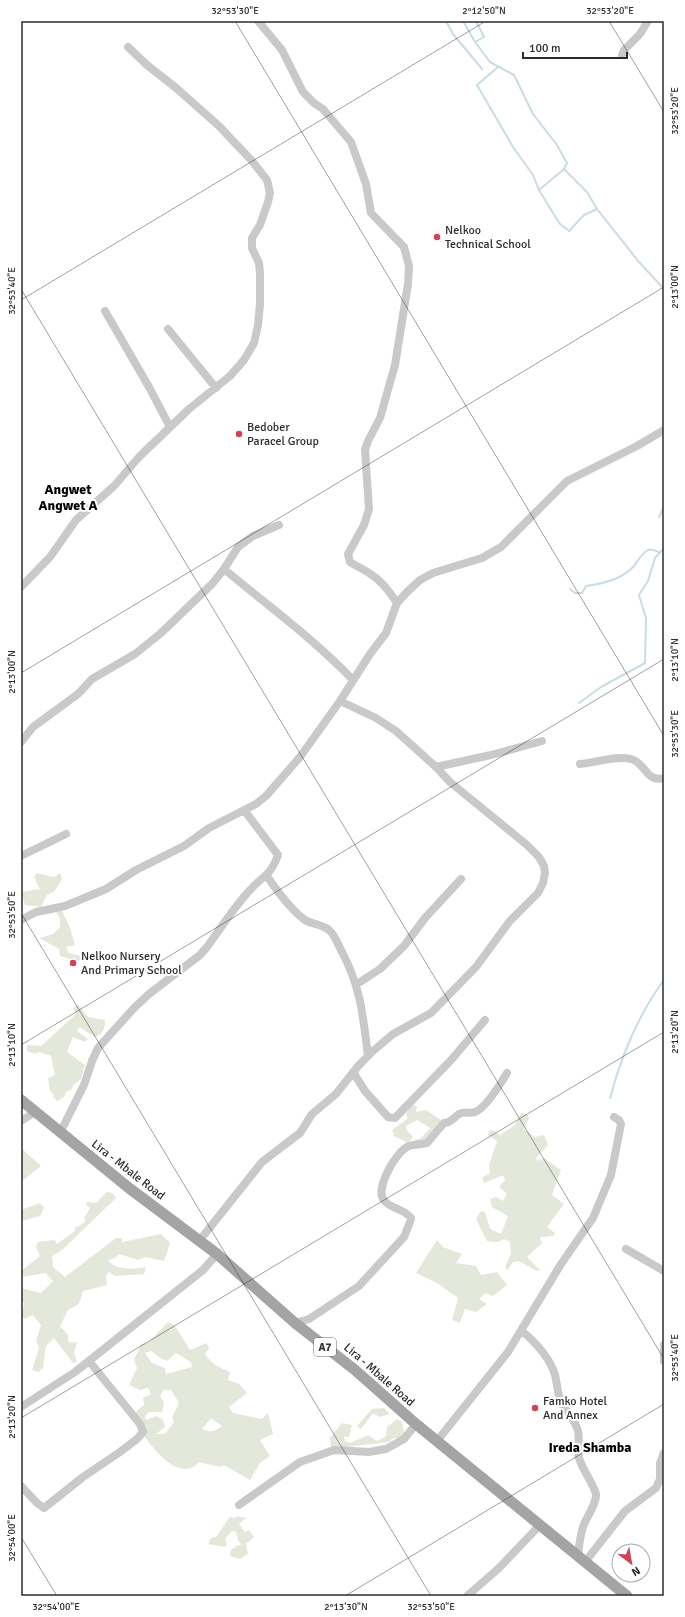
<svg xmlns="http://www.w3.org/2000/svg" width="685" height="1617" font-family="Signika,sans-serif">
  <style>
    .green { fill: #e3e8db; fill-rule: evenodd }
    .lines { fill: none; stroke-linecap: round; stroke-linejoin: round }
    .stream { stroke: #c9dce5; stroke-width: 2 }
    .minor { stroke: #c9c9c9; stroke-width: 8 }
    .major { stroke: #a4a4a4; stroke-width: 11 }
    .ticks { fill: none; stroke: #2c2c2c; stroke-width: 1; stroke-opacity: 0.45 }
    .poi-dot { fill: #ce4357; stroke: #fff; stroke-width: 1.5 }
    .labels { text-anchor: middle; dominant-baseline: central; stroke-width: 4; stroke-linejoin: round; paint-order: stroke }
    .shield { fill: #fff; stroke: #6b6b6b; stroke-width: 1 }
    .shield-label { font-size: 11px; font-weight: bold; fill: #2c2c2c }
    .poi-label { font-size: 12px; fill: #2c2c2c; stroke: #fff; text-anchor: start }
    .street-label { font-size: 12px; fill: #2c2c2c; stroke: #fff }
    .quarter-label { font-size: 14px; font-weight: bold; fill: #000; stroke: #fff }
    .neatline { fill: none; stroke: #2c2c2c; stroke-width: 1.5 }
    .ticks-label { font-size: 10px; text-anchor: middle; fill: #2c2c2c }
  </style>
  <rect width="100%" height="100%" fill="#fff"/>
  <path class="green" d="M37,873L54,877L60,873L62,879L54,892L47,895L41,907L25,905L21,892L40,889L34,877Z
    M59,905L69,925L75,945L66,947L69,953L80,956V960L76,961L60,956L59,949L39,938L53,934L60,927V919L56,912L49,914L53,906Z
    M78,1005L88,1017L105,1020C105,1028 104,1034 95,1037L79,1027L77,1031L88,1039L85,1042L73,1037L67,1052L85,1065L81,1079L73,1085L72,1089L66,1092L64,1097L57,1101L53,1097L54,1095L50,1091L48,1078L55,1075L51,1056L39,1052L35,1054L27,1051V1045L41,1046L76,1014L73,1008Z
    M412,1105L417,1106L416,1112L426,1110L441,1120L425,1143H415V1140L421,1138L430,1128L417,1120L406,1126V1129L413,1137L408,1143L394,1136L392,1130C397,1125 403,1123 408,1118L406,1114Z
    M521,1113L527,1114L529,1118L524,1129L535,1137L544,1135L548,1145L536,1158L538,1161L544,1158L561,1170L552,1195L564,1204L547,1227L555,1233L553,1236L540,1237L542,1243L527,1257L540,1270L537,1271L519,1261L513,1262L508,1270L505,1268L511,1253L510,1242L504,1239L498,1242L487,1241L476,1219L481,1211L485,1212C486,1218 489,1223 490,1229L501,1234L508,1216L492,1207L490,1199L496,1197L503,1201L507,1194L499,1187L505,1180L504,1176H501L484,1183L482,1178L490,1173L489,1165L497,1141L488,1135L489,1130L495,1131L500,1135L515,1125Z
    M21,1148L41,1166L21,1182Z
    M107,1192L112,1193L116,1198L62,1250L52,1256L53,1267L65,1277L116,1238H122V1242L161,1234L170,1243L164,1261L145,1257L138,1260L119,1254L115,1258L108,1260C116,1271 135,1269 146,1267L144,1274L115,1276L109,1272L106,1276L107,1285L83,1291L79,1304L68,1310L60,1326L68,1335V1341L71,1343L77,1342L74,1353L77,1362L73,1363L54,1338L46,1346L43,1368L38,1372L32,1370L39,1348L36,1341L41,1325L33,1315L24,1319L22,1315L24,1303L21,1300V1288L41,1293L53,1281L45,1273L21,1277V1271L40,1256L36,1247L38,1242L55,1240L57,1244L75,1231V1227L79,1226L86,1221L84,1218L90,1208L86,1205L87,1202L96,1203Z
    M40,1203L44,1208L40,1216L21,1221V1210Z
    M437,1240L443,1247L462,1254L456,1263L476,1266L481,1275L497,1272L507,1285L493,1296L485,1293L479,1299L487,1304L476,1312L465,1309L460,1323L452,1320L458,1298L437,1283L416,1273Z
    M168,1322L175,1326L190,1350L206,1343L209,1347L205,1355L215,1365L230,1372L228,1380L239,1384L247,1393L229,1407L233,1413L262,1419L268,1413L273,1434L260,1440L270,1456L260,1463L250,1480L224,1465L220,1467L199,1462C197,1464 194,1467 191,1468C167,1476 142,1432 131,1416L144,1405L143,1398L151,1394L148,1388L140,1390L129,1385L137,1368L134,1360L141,1344L149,1342ZM151,1351L160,1358L167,1361L176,1353L191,1362L192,1367L166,1374L165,1368L152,1363L145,1353ZM164,1390H171L179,1403L172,1417L174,1422L165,1434H156L165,1427L163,1420L157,1416L146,1420L145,1416L149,1412H162L164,1403L160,1396ZM211,1418L222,1426C214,1432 211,1433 202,1429Z
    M384,1408L390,1414L379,1417L373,1413L361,1429L357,1426L372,1409Z
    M397,1419L402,1422L404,1434L401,1438H393L389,1442L346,1447H331L330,1438L342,1423L352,1425L349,1437H344L345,1441L350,1443L368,1435L377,1441L386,1436L387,1427Z
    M237,1516L246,1518L239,1524L245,1532L249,1530L254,1537L246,1544L248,1554L240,1559L230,1556L231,1550L238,1545H242L238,1541L236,1531H232L225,1539L227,1545L224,1547L208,1544L211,1538L216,1537L229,1518L231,1517L235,1518Z"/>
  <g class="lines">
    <path class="stream" d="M446,21L453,34L482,69
      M463,21L475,42L490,62L514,75L533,114L557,145L567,163L564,169
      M475,42L484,37L476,21
      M498,67L477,85L513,147L533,175L539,190L550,208L560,224L569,231L584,215L597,209L639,262L664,289
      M539,190L564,169L587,192L597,209
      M659,517L664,507
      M570,589L575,593H582L586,586C601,584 622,579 633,567C638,561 641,554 648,550C652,548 656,551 660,553
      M579,703L601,687L645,663L646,618L639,595L648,581L655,558L664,548
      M610,1098C621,1057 638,1015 664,980"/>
    <path class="minor" d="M258,21L282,50L303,92L314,103L323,109L351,142L366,184L371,213L404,247L409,266L408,284L395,365L380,418L368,441L365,450L369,509L364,525L348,554L350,562C356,566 363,569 369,573C381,580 390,592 397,603
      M622,55L624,50L640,34L648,21
      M105,311L149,387L170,427
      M168,329L216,388
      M224,569C267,605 315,640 353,680
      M21,587L50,557L76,520L114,486L139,457L189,409L230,376L244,360L254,343L258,325L260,304V273L259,263L252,248V238L260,225L268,202L270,193L267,180L252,161L219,126L175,87L147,65L128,47
      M21,742L33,727L78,694L92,679L135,654L161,633L212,584L224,569L238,547L253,536L279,525
      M580,764C595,763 617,755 631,759C646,763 646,783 664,778
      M436,767L491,755L542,741
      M21,856L66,834
      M267,876C277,891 290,909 305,920C313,925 323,924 330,931C336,937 338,945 342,952C361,988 363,1016 368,1056
      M21,920L36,912L65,906L106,889L136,870L184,846L209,828L256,804L266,796L300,757L340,701L370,654L386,633L397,603L407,592L420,580L433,573L482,558L501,547L567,481L637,446L664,430
      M357,984L380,969L404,946L425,918L461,879
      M353,1072L365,1091L388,1117L395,1118L452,1059L485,1020
      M21,1121L35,1112
      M60,1133L84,1085L92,1061L98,1048L134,1008L149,994L200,955L207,947C221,928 234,907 250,890C263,875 270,877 278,855L244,810
      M200,1240L262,1162L300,1133L312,1114L336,1094L359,1065L373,1051L393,1034L431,1013L476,967L509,922L538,893L543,883L545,873L544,866L539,857L527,845L450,782L436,767L396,731L376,718L340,701
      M626,1249L664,1271
      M295,1323L309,1319L359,1286L404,1237L410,1222L411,1218C404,1208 389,1209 383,1199C376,1187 396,1151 409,1146C414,1144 421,1145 427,1143L444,1123C451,1123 453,1118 459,1114C464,1111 470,1114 475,1112C486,1108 501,1083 507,1073
      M522,1331C535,1342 550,1358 555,1375C557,1382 557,1391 560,1399C564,1411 575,1418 578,1431C580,1440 577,1449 579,1458C583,1471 592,1481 596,1494C597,1503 586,1518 583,1527C580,1536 579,1546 578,1556
      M664,1345V1361
      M21,1407L75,1372L203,1270L217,1254
      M437,1441L508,1352L561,1264L593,1218L611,1175L621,1124L619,1120L614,1117
      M21,1486L37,1503L44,1508L83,1477L120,1452L137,1439L143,1432L140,1424L89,1361
      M239,1505L300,1462L334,1450L369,1452L386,1449L404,1439L416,1424
      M585,1562L625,1511L656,1488L660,1479V1463L664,1453
      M467,1596L498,1569L540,1525"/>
    <path class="major" d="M21,1100L129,1188L217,1254L295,1323L355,1370L416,1424L627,1596"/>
  </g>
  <path class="ticks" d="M235,21L664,736M609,21L664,112M21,289L664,1359M21,300L486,21M21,673L664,287M21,913L431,1596M21,1045L664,659M21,1418L664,1032M21,1537L57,1596M345,1596L664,1404"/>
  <g class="poi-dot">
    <circle cx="437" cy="237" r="4"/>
    <circle cx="239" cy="434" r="4"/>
    <circle cx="73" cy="963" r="4"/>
    <circle cx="535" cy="1408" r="4"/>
  </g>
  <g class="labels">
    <rect class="shield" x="314" y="1338" width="22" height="18" rx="3"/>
    <g class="shield-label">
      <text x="325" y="1347">A7</text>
    </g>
    <g class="poi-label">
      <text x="445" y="230">Nelkoo<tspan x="445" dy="14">Technical School</tspan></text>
      <text x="247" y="427">Bedober<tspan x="247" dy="14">Paracel Group</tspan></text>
      <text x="81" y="956">Nelkoo Nursery<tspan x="81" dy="14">And Primary School</tspan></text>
      <text x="543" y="1401">Famko Hotel<tspan x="543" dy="14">And Annex</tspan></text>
    </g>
    <g class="street-label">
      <text transform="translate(128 1170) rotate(38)">Lira - Mbale Road</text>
      <text transform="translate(379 1375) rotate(41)">Lira - Mbale Road</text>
    </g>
    <g class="quarter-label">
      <text x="68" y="489">Angwet<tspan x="68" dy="16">Angwet A</tspan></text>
      <text x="590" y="1447">Ireda Shamba</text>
    </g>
  </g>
  <rect width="685" height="1617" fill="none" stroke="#ffffff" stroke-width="44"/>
  <g transform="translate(631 1563) rotate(149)"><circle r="19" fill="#ffffff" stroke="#ababab"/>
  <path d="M0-3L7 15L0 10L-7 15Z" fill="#ce4357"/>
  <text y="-6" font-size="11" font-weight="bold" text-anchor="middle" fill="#2c2c2c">N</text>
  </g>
  <path d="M523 52v6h104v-6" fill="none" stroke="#2c2c2c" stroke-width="2"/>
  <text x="529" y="52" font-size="12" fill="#2c2c2c" stroke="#ffffff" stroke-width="3" paint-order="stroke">100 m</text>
  <rect x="22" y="22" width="641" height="1573" class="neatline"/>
  <g class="ticks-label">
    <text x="235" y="14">32°53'30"E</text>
    <text x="484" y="14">2°12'50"N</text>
    <text x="610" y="14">32°53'20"E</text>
    <text transform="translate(674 111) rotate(-90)" y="4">32°53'20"E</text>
    <text transform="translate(674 287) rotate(-90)" y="4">2°13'00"N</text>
    <text transform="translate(11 291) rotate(-90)" y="4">32°53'40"E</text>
    <text transform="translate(674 660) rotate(-90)" y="4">2°13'10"N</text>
    <text transform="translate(11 672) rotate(-90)" y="4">2°13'00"N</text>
    <text transform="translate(674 734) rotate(-90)" y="4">32°53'30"E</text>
    <text transform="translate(11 915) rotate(-90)" y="4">32°53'50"E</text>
    <text transform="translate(674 1032) rotate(-90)" y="4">2°13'20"N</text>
    <text transform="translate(11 1045) rotate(-90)" y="4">2°13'10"N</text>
    <text transform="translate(674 1358) rotate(-90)" y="4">32°53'40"E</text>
    <text transform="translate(11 1417) rotate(-90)" y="4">2°13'20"N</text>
    <text transform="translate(11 1538) rotate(-90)" y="4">32°54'00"E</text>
    <text x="56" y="1610">32°54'00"E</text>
    <text x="346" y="1610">2°13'30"N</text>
    <text x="431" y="1610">32°53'50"E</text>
  </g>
</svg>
